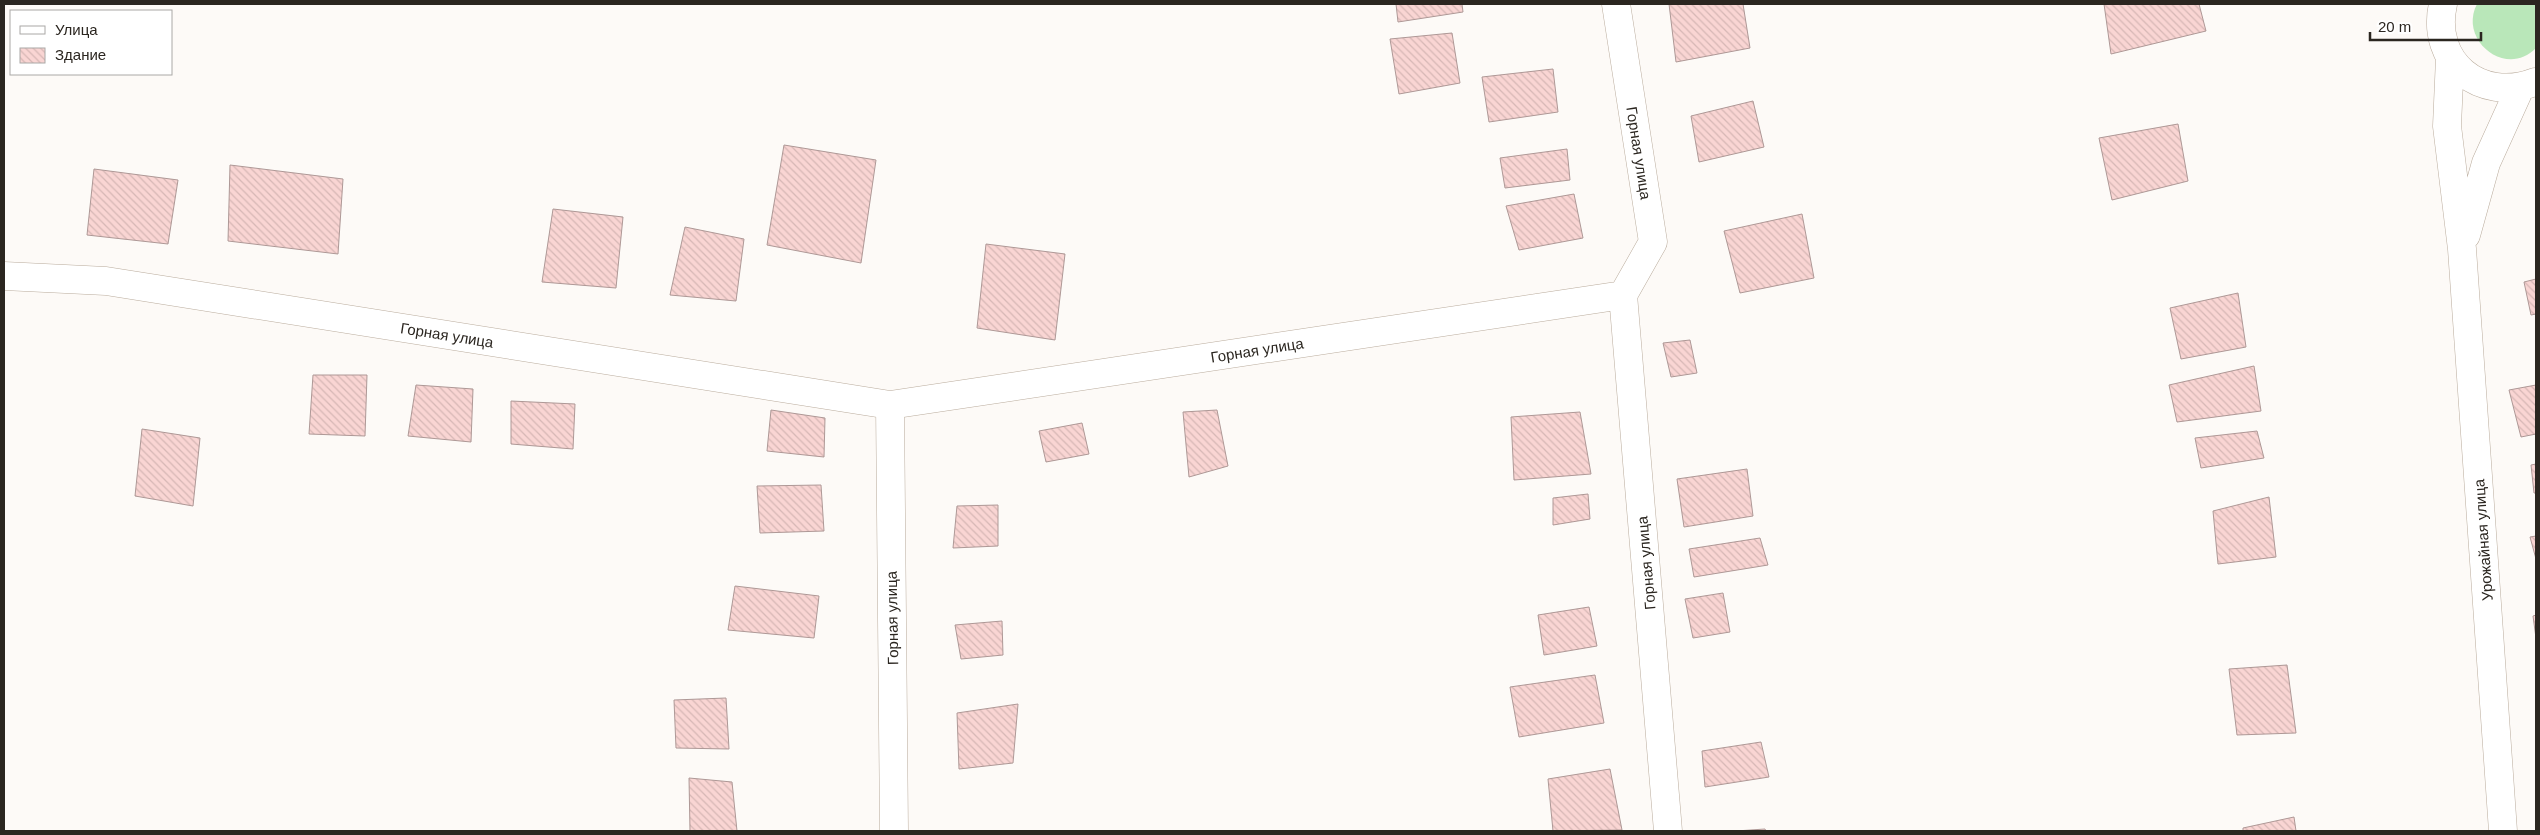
<svg xmlns="http://www.w3.org/2000/svg" width="2540" height="835" font-family="Helvetica,sans-serif">
  <style>
    .green { fill: #b9e7b9 }
    .building { fill: url(#building-back-hatch); stroke: #ae9896 }
    .lines { fill: none; stroke-linecap: round; stroke-linejoin: round }
    .minor-casing { stroke: #baac9d; stroke-width: 29 }
    .secondary-casing { stroke: #baac9d; stroke-width: 29 }
    .minor { stroke: #fff; stroke-width: 28 }
    .secondary { stroke: #fff; stroke-width: 28 }
    .labels { text-anchor: middle; dominant-baseline: central; stroke-width: 4; stroke-linejoin: round; paint-order: stroke }
    .street-label { font-size: 15px; fill: #2b2620; stroke: #fff }
  </style>
  <defs>
    <pattern id="building-back-hatch" width="6" height="6" patternUnits="userSpaceOnUse" patternTransform="scale(1.25)"><rect width="6" height="6" fill="#f9d5d3"/><path d="M-1 5l2 2M0 0l6 6M5-1l2 2" fill="none" stroke="#d6b7b5"/></pattern>
  </defs>
  <rect width="100%" height="100%" fill="#fdfaf7"/>
  <path class="green" d="M2477,4H2536V48C2506,79 2458,40 2477,4Z"/>
  <path class="building" d="M1396,4H1462L1463,12L1398,22Z
    M1669,4H1743L1750,48L1676,62Z
    M2104,4H2199L2206,31L2111,54Z
    M1452,33L1460,83L1399,94L1390,39Z
    M1553,69L1558,112L1489,122L1482,77Z
    M1753,101L1764,147L1699,162L1691,116Z
    M2178,124L2188,181L2112,200L2099,138Z
    M784,145L876,160L861,263L767,245Z
    M1567,149L1570,180L1505,188L1500,158Z
    M230,165L343,179L338,254L228,241Z
    M94,169L178,180L168,244L87,235Z
    M1574,194L1583,238L1519,250L1506,206Z
    M553,209L623,217L616,288L542,282Z
    M1802,214L1814,278L1740,293L1724,231Z
    M685,227L744,239L736,301L670,295Z
    M986,244L1065,254L1055,340L977,328Z
    M2536,279V314L2531,315L2524,282Z
    M2238,293L2246,347L2181,359L2170,308Z
    M1690,340L1697,373L1671,377L1663,343Z
    M2254,366L2261,411L2177,422L2169,385Z
    M313,375H367L365,436L309,434Z
    M416,385L473,389L471,442L408,436Z
    M2536,385V434L2521,437L2509,390Z
    M511,401L575,404L573,449L511,444Z
    M771,410L825,418L824,457L767,451Z
    M1217,410L1228,466L1189,477L1183,412Z
    M1580,412L1591,474L1514,480L1511,417Z
    M1082,423L1089,454L1046,462L1039,431Z
    M142,429L200,438L193,506L135,496Z
    M2257,431L2264,458L2201,468L2195,438Z
    M2536,464V493H2534L2531,465Z
    M1747,469L1753,516L1684,527L1677,479Z
    M821,485L824,531L760,533L757,486Z
    M1588,494L1590,519L1553,525V498Z
    M2269,497L2276,557L2218,564L2213,511Z
    M998,505V546L953,548L957,506Z
    M2536,536V559L2530,537Z
    M1760,538L1768,565L1694,577L1689,549Z
    M735,586L819,596L814,638L728,630Z
    M1723,593L1730,632L1693,638L1685,599Z
    M1589,607L1597,646L1544,655L1538,615Z
    M2536,615V638L2533,616Z
    M1002,621L1003,655L961,659L955,625Z
    M2287,665L2296,733L2237,735L2229,669Z
    M1595,675L1604,723L1519,737L1510,687Z
    M726,698L729,749L676,748L674,700Z
    M1018,704L1013,763L959,769L957,713Z
    M1761,742L1769,777L1705,787L1702,751Z
    M1610,769L1622,830L1553,831L1548,779Z
    M689,778L732,782L737,831H690Z
    M2294,817L2296,831H2243V828Z
    M1765,829L1766,831H1736Z"/>
  <g class="lines">
    <defs>
      <path id="minor" d="M1616,4L1653,242L1623,295L1668,831
        M4,276L106,281L890,405L1623,295
        M890,405L894,831"/>
      <path id="secondary" d="M2443,4C2430,62 2480,103 2535,82
        M2450,58L2447,126L2462,249L2503,831
        M2466,235L2486,163L2520,88"/>
    </defs>
    <use href="#minor" class="minor-casing"/>
    <use href="#secondary" class="secondary-casing"/>
    <use href="#minor" class="minor"/>
    <use href="#secondary" class="secondary"/>
  </g>
  <g class="labels">
    <g class="street-label">
      <text transform="translate(1639 153) rotate(81)">Горная улица</text>
      <text transform="translate(447 335) rotate(9)">Горная улица</text>
      <text transform="translate(1257 350) rotate(-9)">Горная улица</text>
      <text transform="translate(2483 540) rotate(-94)">Урожайная улица</text>
      <text transform="translate(1646 563) rotate(-95)">Горная улица</text>
      <text transform="translate(892 618) rotate(-91)">Горная улица</text>
    </g>
  </g>
  <rect width="2540" height="835" fill="none" stroke="#2b2620" stroke-width="10"/>
  <rect x="10" y="10" width="162" height="65" fill="#ffffff" stroke="#aaa8a6"/>
  <rect x="20" y="26" width="25" height="8" fill="#ffffff" stroke="#aaa8a6"/>
  <text x="55" y="35" font-size="15" fill="#2b2620">Улица</text>
  <rect x="20" y="48" width="25" height="15" fill="url(#building-back-hatch)" stroke="#aaa8a6"/>
  <text x="55" y="60" font-size="15" fill="#2b2620">Здание</text>
  <path d="M2370 32v8h111v-8" fill="none" stroke="#2b2620" stroke-width="2.5"/>
  <text x="2378" y="32" font-size="15" fill="#2b2620" stroke="#ffffff" stroke-width="4" paint-order="stroke">20 m</text>
</svg>
